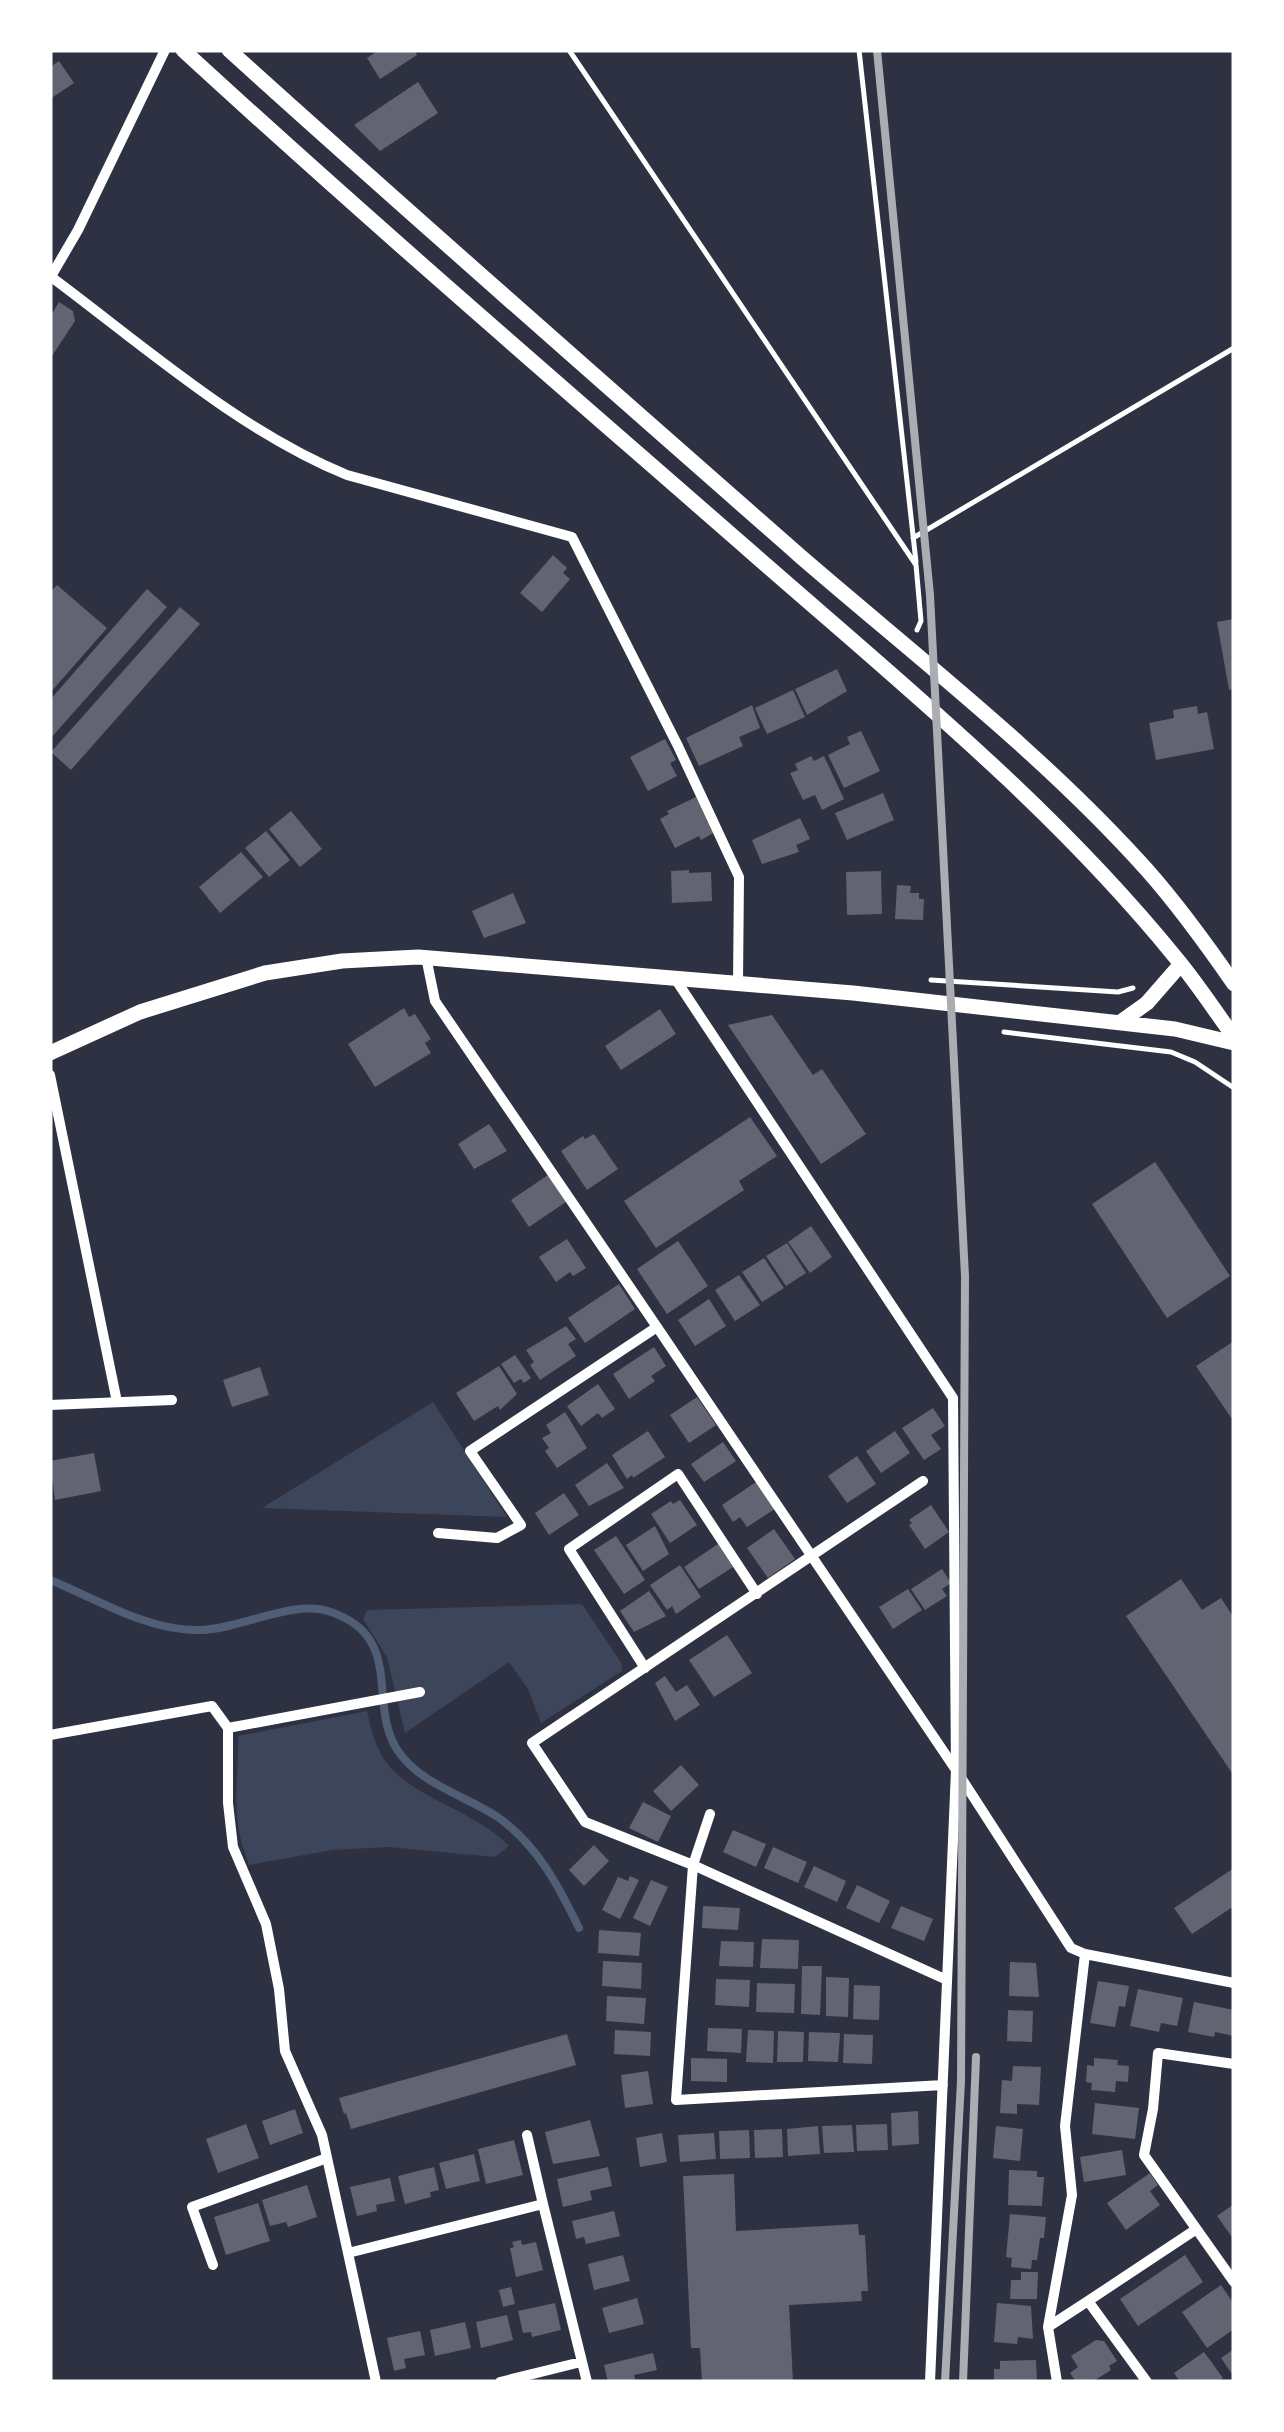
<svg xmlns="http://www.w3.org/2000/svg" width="1284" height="2432" font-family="Karla,sans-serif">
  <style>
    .green { fill: #3c4559 }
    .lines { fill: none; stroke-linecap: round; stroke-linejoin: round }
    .stream { stroke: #4f5d75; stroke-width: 8 }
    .building { fill: #626471 }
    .path { stroke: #fff; stroke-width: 5 }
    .minor { stroke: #fff; stroke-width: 10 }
    .secondary { stroke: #fff; stroke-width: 15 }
    .rail { stroke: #abadb3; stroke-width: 8 }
  </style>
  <rect width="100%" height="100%" fill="#2d3142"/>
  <path class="green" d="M433,1402L507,1517L262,1508Z
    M582,1604L622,1664V1671L541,1723L528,1689L509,1662L405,1733L387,1657L363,1619L367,1610Z
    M367,1711C371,1729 375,1747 386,1762C415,1800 475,1810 509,1846L495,1857L388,1847L333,1850L249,1865C229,1814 239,1787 238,1736Z"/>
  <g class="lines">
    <path class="stream" d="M50,1580C97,1599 149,1632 201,1630C240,1629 292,1600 328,1611C407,1636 366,1704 398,1751C421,1785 467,1796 499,1818C538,1846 559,1887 579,1928"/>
  </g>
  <path class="building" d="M379,50H414L417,55L380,79L367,58Z
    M59,61L74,83L50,99V67Z
    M418,82L438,113L380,151L354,125Z
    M59,302L73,311L75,321L50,359V317Z
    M553,555L567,568L563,573L570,579L542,612L520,593Z
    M57,585L107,628L50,693V593Z
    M147,589L167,607L50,739V700Z
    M180,607L200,624L71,770L51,752Z
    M1233,619L1234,689L1229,690L1217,622Z
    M837,669L847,691L807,715L795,689Z
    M793,690L805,717L767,734L755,708Z
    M752,705L760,728L739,737L743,746L699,766L686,738Z
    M1197,706L1198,714L1207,712L1214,749L1156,760L1149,723L1174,718L1173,710Z
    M861,731L880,771L844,788L828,755L850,744L847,737Z
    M665,739L676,760L670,763L677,776L648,791L630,757Z
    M811,756L814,761L824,756L844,799L822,810L815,795L803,800L790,773L798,770L795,764Z
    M883,793L894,820L847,840L835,813Z
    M696,797L713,833L701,840L699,836L675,848L660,819L669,814L667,811Z
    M291,811L322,849L300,867L269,829Z
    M800,818L810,839L796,845L799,852L762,864L752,840Z
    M266,831L290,860L269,877L245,848Z
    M241,852L263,877L220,913L199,887Z
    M689,870V873L711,872L712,901L672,903L671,871Z
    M881,871L882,914L847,915L846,872Z
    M897,885L911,886L910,893H919V899H924L923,920L895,919Z
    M513,893L526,923L484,938L472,911Z
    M404,1008L409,1017L415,1014L431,1039L425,1043L431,1053L375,1087L348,1044Z
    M660,1009L676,1034L621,1070L605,1046Z
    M772,1015L813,1075L822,1069L866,1134L821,1164L728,1025Z
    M750,1117L777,1156L739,1181L744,1190L656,1248L624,1201Z
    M489,1124L507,1151L474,1169L458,1144Z
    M594,1134L618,1169L587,1190L561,1151L583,1136L585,1139Z
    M1155,1162L1230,1276L1167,1318L1092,1204Z
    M548,1175L566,1202L529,1227L511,1200Z
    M811,1226L832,1257L810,1273L788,1242Z
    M567,1239L586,1268L573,1276L570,1272L556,1282L539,1257Z
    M678,1241L708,1286L667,1314L637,1269Z
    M787,1243L806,1273L786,1286L766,1256Z
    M764,1258L784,1288L762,1302L742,1272Z
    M739,1275L760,1305L735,1321L715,1290Z
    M619,1284L635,1309L585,1343L568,1318Z
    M709,1299L726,1326L695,1346L678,1320Z
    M566,1326L576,1339L568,1344L576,1356L540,1380L530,1365L534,1362L526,1350Z
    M1234,1341V1422L1196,1366Z
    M654,1347L666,1366L651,1376L655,1381L629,1399L613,1374Z
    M515,1355L531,1378L524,1383L521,1379L514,1383L501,1364Z
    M499,1366L517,1394L500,1410L498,1406L474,1421L456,1393Z
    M260,1367L269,1395L232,1407L223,1380Z
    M598,1384L615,1409L602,1418L598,1413L581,1426L567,1406Z
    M697,1397L716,1425L689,1443L670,1415Z
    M933,1408L945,1426L931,1435L941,1449L924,1460L902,1428Z
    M565,1412L587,1448L557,1468L545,1451L549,1448L542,1438L551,1433L546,1425Z
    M648,1431L665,1457L633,1478L632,1475L627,1479L612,1455Z
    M895,1431L910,1453L881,1473L866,1451Z
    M723,1442L736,1461L704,1482L691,1464Z
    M94,1453L101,1491L55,1500L50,1461Z
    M857,1456L876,1484L847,1503L828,1476Z
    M607,1463L624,1488L589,1506L575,1485Z
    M756,1482L775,1509L747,1527L740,1517L733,1522L722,1505Z
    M564,1493L579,1515L549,1535L535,1513Z
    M680,1500L697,1525L670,1543L651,1514L671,1501L673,1504Z
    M931,1505L949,1532L925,1549L909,1525L912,1523L909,1520Z
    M655,1526L669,1554L643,1571L626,1545Z
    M774,1529L795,1559L768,1578L747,1548Z
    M616,1536L645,1580L624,1594L594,1550Z
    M718,1544L733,1567L699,1589L684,1567Z
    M680,1565L701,1597L676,1614L672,1606L667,1610L650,1585Z
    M942,1569L951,1583L942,1589L947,1596L925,1610L911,1589Z
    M1181,1579L1202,1610L1221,1598L1234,1618V1776L1126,1616Z
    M908,1589L922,1610L893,1629L879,1607Z
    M649,1591L666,1616L634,1632L620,1611Z
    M727,1635L752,1673L714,1697L689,1660Z
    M665,1676L676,1692L687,1685L700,1705L675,1721L655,1683Z
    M681,1765L699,1785L671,1811L653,1791Z
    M643,1802L671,1816L658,1842L629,1828Z
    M733,1830L766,1844L756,1867L723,1852Z
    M594,1845L609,1861L584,1886L569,1870Z
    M773,1847L807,1862L798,1883L764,1868Z
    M814,1866L846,1881L837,1902L804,1887Z
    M1234,1868V1906L1192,1934L1174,1908Z
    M630,1876L639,1880L620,1919L602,1910L618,1877L628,1881Z
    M651,1880L668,1887L650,1926L633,1918Z
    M857,1885L890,1901L879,1923L846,1908Z
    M703,1906L740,1908L738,1930L702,1928Z
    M901,1906L933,1919L924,1941L891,1928Z
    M599,1930L641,1933L639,1956L598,1953Z
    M762,1939L799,1940L798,1969L760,1968Z
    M721,1941L754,1942L753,1967L719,1966Z
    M603,1961L642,1963L641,1989L602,1986Z
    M1010,1962L1036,1963L1039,1997L1009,1996Z
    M802,1966H822L820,2015L801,2014Z
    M826,1977L849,1978L848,2017L826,2016Z
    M716,1979L750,1980L749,2007L715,2005Z
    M1098,1981L1129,1986L1125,2007L1119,2006L1115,2027L1090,2023Z
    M757,1983L795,1984L794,2013L756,2012Z
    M854,1985L880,1986L879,2020L853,2019Z
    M1138,1989L1183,1998L1177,2026L1161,2023L1159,2032L1130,2026Z
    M607,1996L646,1998L644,2024L606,2021Z
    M1194,2002L1234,2010V2036L1215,2032L1214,2037L1188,2032Z
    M1008,2010L1033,2011L1032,2042L1007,2041Z
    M708,2028L742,2029L741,2053L707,2051Z
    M615,2030L651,2032L650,2056L614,2054Z
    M748,2030L774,2031L773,2063L746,2062Z
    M778,2031L804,2032L803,2062H777Z
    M809,2032L840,2033L838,2062L808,2061Z
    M567,2034L576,2065L351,2129L346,2113L344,2114L339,2098Z
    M844,2034L873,2035L872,2064L843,2063Z
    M691,2058L727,2059V2082L691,2081Z
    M1094,2058L1118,2060L1117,2065L1129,2066L1128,2082L1116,2081L1115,2092L1091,2090L1092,2083L1086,2082L1087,2065L1094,2066Z
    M1013,2066L1041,2067L1039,2105L1017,2104V2114L1000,2113L1002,2080L1012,2081Z
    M648,2071L653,2104L625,2108L621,2075Z
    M1095,2103L1139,2108L1135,2139L1092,2134Z
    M295,2109L303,2133L270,2145L262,2121Z
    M918,2111L919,2144L892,2146L891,2113Z
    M590,2120L600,2156L553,2164L545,2132Z
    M246,2124L259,2158L218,2173L206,2139Z
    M887,2124L888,2150L857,2151L856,2125Z
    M852,2125L854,2152L824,2153L822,2126Z
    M818,2126L820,2154L788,2156L787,2129Z
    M996,2126L1023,2129L1020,2161L993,2158Z
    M782,2129L783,2157L755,2158L754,2130Z
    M749,2130L750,2158L720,2159L719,2131Z
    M662,2133L667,2162L640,2167L636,2138Z
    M714,2133L716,2159L680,2162L678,2135Z
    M514,2140L523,2175L486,2184L478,2149Z
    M1122,2150L1126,2175L1084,2182L1080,2157Z
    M474,2154L480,2181L446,2189L439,2163Z
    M434,2167L439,2190L430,2192L431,2197L405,2204L398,2176Z
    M608,2167L612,2186L590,2191L592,2200L563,2207L557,2179Z
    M1009,2170L1037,2171V2177H1044L1042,2206L1008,2205Z
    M1150,2173L1158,2185L1150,2191L1160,2205L1126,2230L1107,2203Z
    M734,2174L736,2231L858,2224L859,2235H865L868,2291H861L862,2301L789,2305L793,2382H702L700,2348H691L683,2176Z
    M390,2178L395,2201L376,2205L377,2211L357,2216L350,2187Z
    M307,2185L317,2217L288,2227L286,2222L270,2226L262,2200Z
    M258,2203L270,2241L226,2255L214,2217Z
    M1234,2204V2240L1217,2216Z
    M614,2211L620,2236L586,2244L584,2237L576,2239L572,2221Z
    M1010,2214L1046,2217L1044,2238H1040L1037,2260H1032L1031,2269L1011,2267L1012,2258L1006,2257Z
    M521,2240L522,2245L536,2242L543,2270L516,2277L510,2248L514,2247L512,2242Z
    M623,2255L630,2281L594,2290L588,2264Z
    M1185,2255L1203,2282L1138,2326L1120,2299Z
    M1021,2272H1038L1037,2299H1010L1011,2280H1021Z
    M1221,2285L1234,2304V2329L1207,2348L1182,2312Z
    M511,2287L515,2304L503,2307L499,2290Z
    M637,2298L644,2324L609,2333L602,2308Z
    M555,2303L561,2330L532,2337L531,2332L523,2333L518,2311Z
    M997,2303L1031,2306L1033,2339L1018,2337L1017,2344L994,2342Z
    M507,2315L513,2340L481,2348L476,2322Z
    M465,2322L471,2348L435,2356L430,2330Z
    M420,2331L425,2355L404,2359L406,2368L394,2371L387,2338Z
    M1096,2340L1104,2341L1117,2361L1109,2366L1111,2370L1092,2382H1076L1070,2373L1078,2367L1071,2356Z
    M1234,2349V2377L1221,2358Z
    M1204,2352L1223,2378L1218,2382H1180L1174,2373Z
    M653,2353L657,2370L634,2375L636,2382H608L604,2365Z
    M1036,2360L1037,2382H994V2369H1000V2361Z"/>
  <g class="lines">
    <path class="path" d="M569,50L916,565L921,621L917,630
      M859,50L916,562
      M913,538L1234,348
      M931,980L1118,992L1133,988
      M1004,1032L1171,1052L1195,1062L1234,1088"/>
    <path class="minor" d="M50,276C144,346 238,430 347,475L572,537L678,746L739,877L738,982
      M50,278L78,230L165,50
      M426,957L435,1001L657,1327L470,1451L521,1525L497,1538L438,1533
      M674,977L953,1398L956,1770L1071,1948L1085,1954L1065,2126L1072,2195L1048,2327L1088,2301
      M50,1075L117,1402
      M657,1327L956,1770L930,2382
      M50,1405L172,1400
      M645,1668L569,1549L678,1474L757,1594
      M228,1728V1803L233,1847L266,1924L279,1989L285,2051L322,2135L348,2253
      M50,1735L212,1706L228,1728L420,1692
      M710,1814L693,1865L585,1822L532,1743L923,1481
      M1085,1954L1234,1983
      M1234,2064L1158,2053L1153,2109L1144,2155L1234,2282
      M943,2085L676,2100L693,1865L947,1980
      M527,2135L543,2204
      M213,2265L192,2207L327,2158
      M1048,2327L1057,2382
      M376,2382L348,2253L543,2204L587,2382
      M500,2382L581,2362
      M1147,2382L1088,2301L1195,2230"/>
    <path class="secondary" d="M183,50C369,221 560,385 750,551C897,680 1052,805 1176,958C1197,983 1215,1011 1234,1037
      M229,50C418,221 609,388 800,556C918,658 1043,754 1147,870C1179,906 1207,945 1234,984
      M1119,1023L1147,1003L1181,964
      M50,1053L140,1012L265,973L342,961L418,957L853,993L1175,1029L1234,1043"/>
    <path class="rail" d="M877,50L930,595L965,1276L961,2081L945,2382
      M963,2382L976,2057"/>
  </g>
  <rect width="1284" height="2432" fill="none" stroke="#ffffff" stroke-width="105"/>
</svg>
